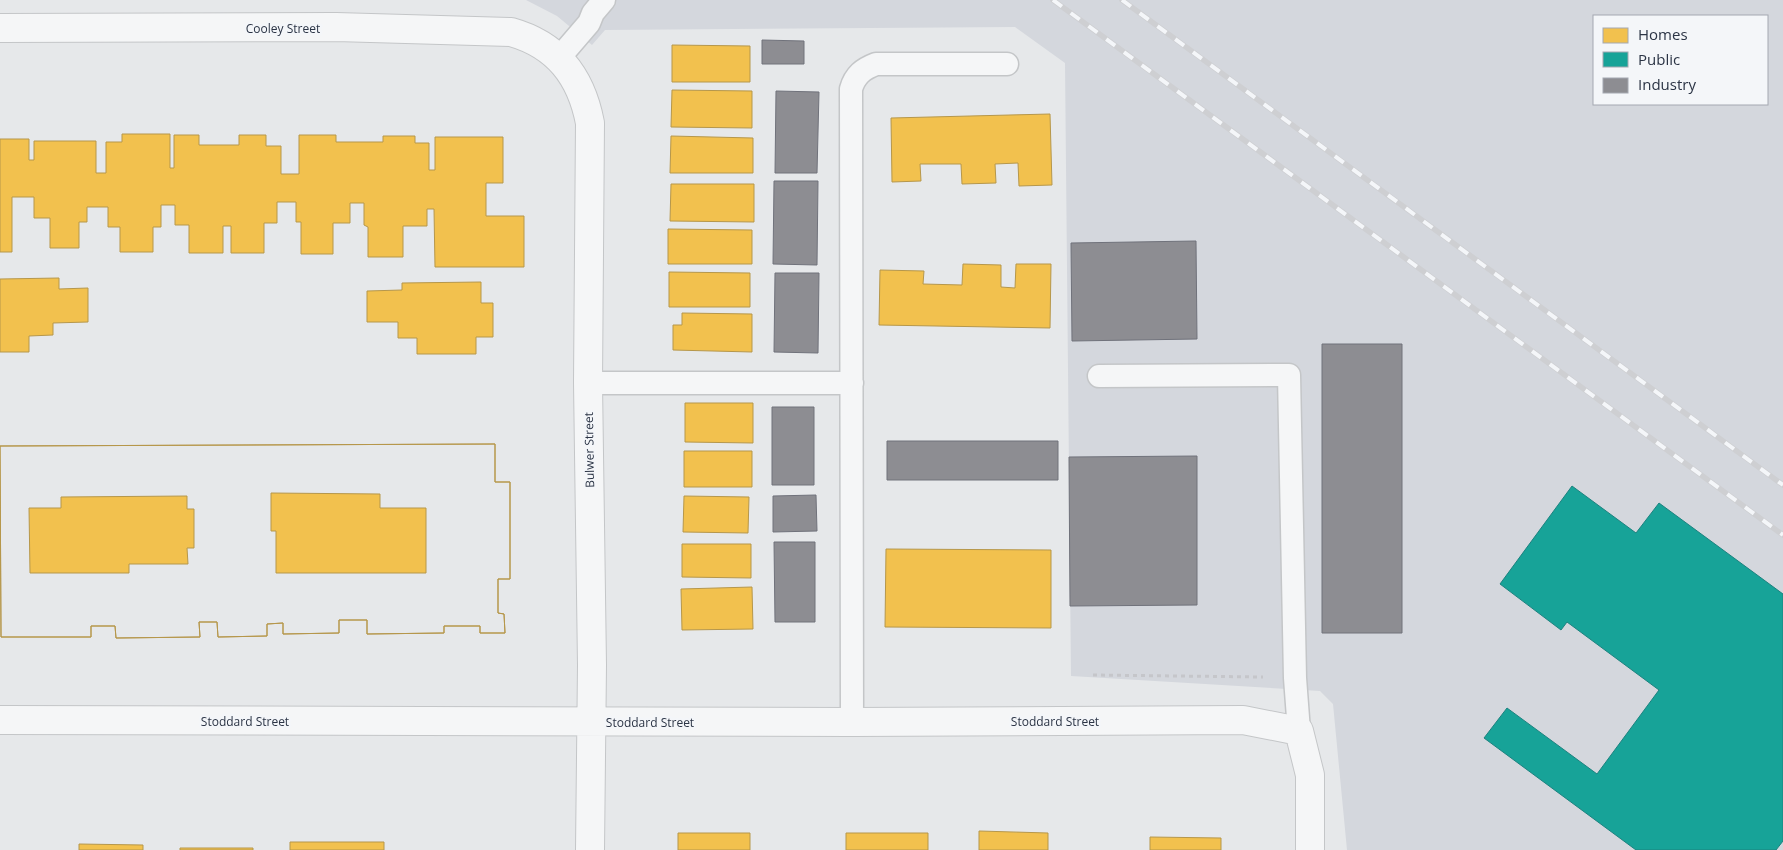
<svg xmlns="http://www.w3.org/2000/svg" width="1783" height="850" font-family="'Open Sans',sans-serif">
  <style>
    .built { fill: #d4d7dd; fill-rule: evenodd }
    .homes { fill: #f2c14e; stroke: #b6974b; fill-rule: evenodd }
    .public { fill: #17a398; stroke: #1d827f }
    .industry { fill: #8d8d92; stroke: #70727b }
    .lines { fill: none; stroke-linecap: round; stroke-linejoin: round }
    .lane-casing { stroke: #c4c6c8; stroke-width: 25 }
    .street-casing { stroke: #c4c6c8; stroke-width: 30 }
    .path { stroke: #c5c6ca; stroke-width: 3; stroke-dasharray: 4 4; stroke-linecap: butt }
    .lane { stroke: #f5f6f7; stroke-width: 22 }
    .street { stroke: #f5f6f7; stroke-width: 28 }
    .rail-casing { stroke: #cecfd2; stroke-width: 5.5 }
    .rail { stroke: #f4f6f9; stroke-width: 4; stroke-dasharray: 11; stroke-linecap: butt }
    .labels { text-anchor: middle; dominant-baseline: central; stroke-width: 5; stroke-linejoin: round; paint-order: stroke }
    .street-label { font-size: 12px; fill: #2b3445; stroke: #f4f6f9 }
  </style>
  <rect width="100%" height="100%" fill="#e6e8ea"/>
  <path class="built" d="M526,0H1783V850H1347L1333,704L1320,691L1071,676L1065,63L1015,27L605,30L592,45L557,16ZM1594,16H1767V104H1594Z"/>
  <path class="homes" d="M672,45L750,46V82H672Z
    M672,90L752,91V128L671,127Z
    M1050,114L1052,185L1019,186L1018,163L995,164L996,183L962,184L961,164H920L921,181L892,182L891,118Z
    M122,134H170V168H174V135H199V145H239V135H266V146H281V174H299V135H336V142H383V136H415V143H429V170H435V137H503V183H486V216H524V267H435L434,209H427V226H403V257H368V227L364,225V203H350V223H333V254H301V222H296V202H277V223H264V253H231V226H223V253H189V225H175V205H161V227H153V252H120V227H108V207H87V222H79V248H50V218H34V197H12V252H0V139H29V160H34V141H96V173H106V142H122Z
    M671,136L753,138V173H670Z
    M671,184H754V222L670,221Z
    M668,229L752,230V264H668Z
    M963,264L1001,265V287L1015,288L1016,264H1051L1050,328L879,325L880,270L924,271L923,284L962,285Z
    M669,272L750,273V307H669Z
    M59,278V289L88,288V322L53,323V335L29,336V352H0V279Z
    M481,282V303H493V337H476V354H417V338H398V322H367V291L402,290V283Z
    M682,313L752,314V352L673,350V325H682Z
    M685,403H753V443L685,442Z
    M495,444V482H510V579H498V613L504,614L505,633H480V626H444V633L367,634V620H339V633L283,634V623L267,624V636L218,637L217,622H199L200,637L116,638L115,626H91V637H1L0,446ZM271,493L380,494V508H426V573H276V531H271ZM187,496V509H194V548H187L188,564H129V573H30L29,508H61V497Z
    M495,444V482H510V579H498V613L504,614L505,633H480V626H444V633L367,634V620H339V633L283,634V623L267,624V636L218,637L217,622H199L200,637L116,638L115,626H91V637H1L0,446Z
    M684,451H752V487H684Z
    M684,496L749,497L748,533L683,532Z
    M682,544H751V578L682,577Z
    M886,549L1051,550V628L885,627Z
    M752,587L753,629L682,630L681,589Z
    M979,831L1048,833V850H979Z
    M678,833H750V850H678Z
    M846,833H928V850H846Z
    M1150,837L1221,838V850H1150Z
    M290,842H384V850H290Z
    M79,844L143,845V850H79Z
    M180,848H253V850H180Z"/>
  <path class="public" d="M1572,486L1636,533L1659,503L1783,594V841L1776,850H1636L1484,738L1507,708L1597,774L1659,690L1567,622L1561,630L1500,584Z"/>
  <path class="industry" d="M762,40L804,41V64H762Z
    M776,91L819,92L817,173H775Z
    M774,181H818L817,265L773,264Z
    M1196,241L1197,339L1072,341L1071,243Z
    M775,273H819L818,353L774,352Z
    M1322,344H1402V633H1322Z
    M772,407H814V485H772Z
    M887,441H1058V480H887Z
    M1197,456V605L1070,606L1069,457Z
    M816,495L817,531L773,532V496Z
    M774,542H815V622H775Z"/>
  <g class="lines">
    <defs>
      <path id="lane" d="M559,58L589,23L593,13L604,0
        M1099,376L1289,375L1295,678L1299,731
        M588,383H852
        M852,722L851,89C855,75 863,69 876,64H1007"/>
      <path id="street" d="M0,28L336,27L511,32C557,45 581,76 590,123L588,383L592,665L590,850
        M0,720L852,722L1243,720L1299,731L1310,775V850"/>
    </defs>
    <use href="#lane" class="lane-casing"/>
    <use href="#street" class="street-casing"/>
    <path class="path" d="M1093,675L1263,677"/>
    <use href="#lane" class="lane"/>
    <use href="#street" class="street"/>
    <defs>
      <path id="rail" d="M1053,0L1783,535
        M1122,0L1783,485"/>
    </defs>
    <use href="#rail" class="rail-casing"/>
    <use href="#rail" class="rail"/>
  </g>
  <g class="labels">
    <g class="street-label">
      <text x="283" y="28">Cooley Street</text>
      <text transform="translate(589 450) rotate(-91)">Bulwer Street</text>
      <text x="245" y="721">Stoddard Street</text>
      <text x="1055" y="721">Stoddard Street</text>
      <text x="650" y="722">Stoddard Street</text>
    </g>
  </g>
  <rect x="1593" y="15" width="175" height="90" fill="#f4f6f9" stroke="#a4a8b1"/>
  <rect x="1603" y="28" width="25" height="15" fill="#f2c14e" stroke="#a4a8b1"/>
  <text x="1638" y="40" font-size="15" fill="#2b3445">Homes</text>
  <rect x="1603" y="52" width="25" height="15" fill="#17a398" stroke="#a4a8b1"/>
  <text x="1638" y="65" font-size="15" fill="#2b3445">Public</text>
  <rect x="1603" y="78" width="25" height="15" fill="#8d8d92" stroke="#a4a8b1"/>
  <text x="1638" y="90" font-size="15" fill="#2b3445">Industry</text>
</svg>
